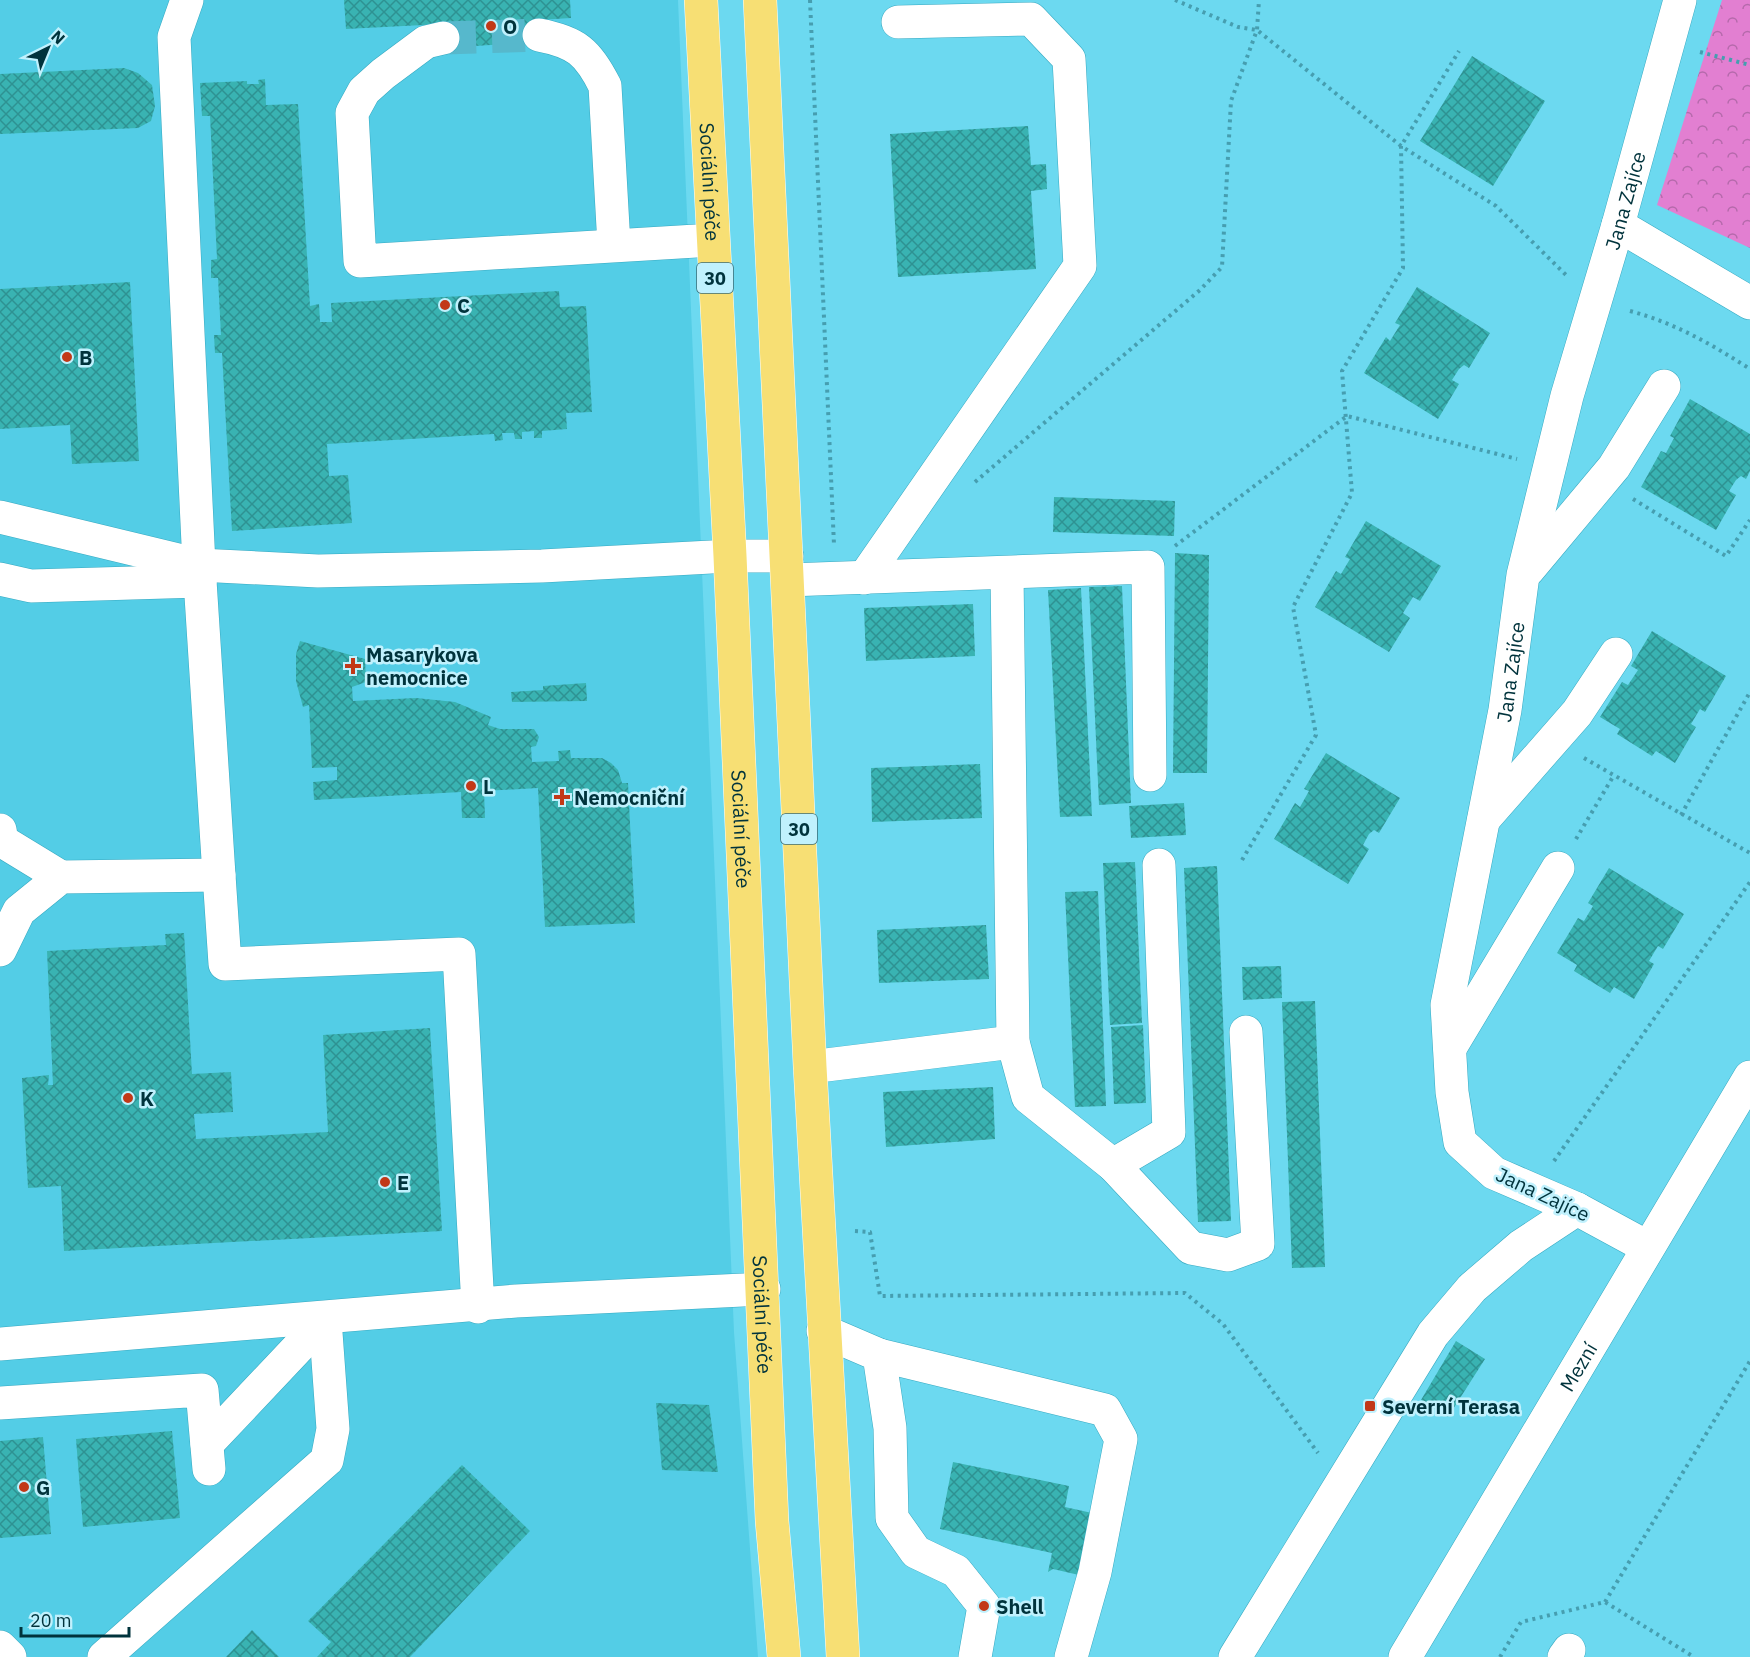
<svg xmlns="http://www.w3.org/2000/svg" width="1750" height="1657" font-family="'IBM Plex Sans',sans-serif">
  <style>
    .built { fill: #53cde6 }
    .forest { fill: url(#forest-crowns) }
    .building { fill: url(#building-cross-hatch) }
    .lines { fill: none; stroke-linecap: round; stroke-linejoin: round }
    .minor-tunnel { stroke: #56b8cc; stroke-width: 33; stroke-dasharray: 33 16; stroke-linecap: butt }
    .minor-casing { stroke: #36a9c1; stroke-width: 34 }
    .major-casing { stroke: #fff; stroke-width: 34 }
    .path { stroke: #469eb0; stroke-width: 4; stroke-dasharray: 3 4.5; stroke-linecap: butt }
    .minor { stroke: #fff; stroke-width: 33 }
    .major { stroke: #f7df74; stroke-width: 33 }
    .poi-dot { fill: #c23817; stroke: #c0f1fd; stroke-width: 2 }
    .labels { text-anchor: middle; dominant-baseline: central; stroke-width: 5; stroke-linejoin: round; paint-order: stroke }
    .shield { fill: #c0f1fd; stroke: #3a6c76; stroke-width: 1.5 }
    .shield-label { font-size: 18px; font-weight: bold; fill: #00333c }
    .poi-label { font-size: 20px; font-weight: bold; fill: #00333c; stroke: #c0f1fd; text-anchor: start }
    .street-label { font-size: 20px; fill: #00333c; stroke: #c0f1fd }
  </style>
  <defs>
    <pattern id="forest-crowns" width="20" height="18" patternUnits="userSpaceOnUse" patternTransform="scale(1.5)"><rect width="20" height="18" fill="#e27fd1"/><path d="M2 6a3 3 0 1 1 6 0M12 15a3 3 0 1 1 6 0" fill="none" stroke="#b569ab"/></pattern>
    <pattern id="building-cross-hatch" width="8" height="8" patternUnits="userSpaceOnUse" patternTransform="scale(1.5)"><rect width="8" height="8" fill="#39b3b2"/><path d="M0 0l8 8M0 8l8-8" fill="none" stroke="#2e9292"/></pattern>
  </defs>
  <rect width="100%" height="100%" fill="#6cd9f0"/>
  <path class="built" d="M0,0H678L734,1332L758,1657H0Z"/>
  <path class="forest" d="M1722,0H1750V248L1657,205Z"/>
  <path class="building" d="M344,0H570L571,18L538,20L539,42L444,48L442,24L346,29Z
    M1472,56L1545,101L1493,186L1420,141Z
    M124,68L138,73L152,85L155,106L151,121L138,128L0,134V74Z
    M265,79L266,105L298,104L310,306L319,304L320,322H332L331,303L559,291L560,307L586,306L592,412L566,413L567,429L542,431V438H534V431L522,432V439H515L514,433H502L503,440L495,441L494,434L327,444L329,476L348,475L352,523L232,531L222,353H215L214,335H221L218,278H211V260L217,259L210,116H202L200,83L247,81V84H259L258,80Z
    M1028,126L1031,165L1046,164L1047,189L1031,191L1036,269L898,277L890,134Z
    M130,282L139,461L72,464L70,425L0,429V289Z
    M1417,287L1490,333L1469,368L1464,365L1459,369L1452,380L1459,384L1438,419L1364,373L1386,337L1390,341L1400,325L1395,323Z
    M1690,399L1750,434V471L1746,479L1741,476L1736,480L1729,491L1736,495L1716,530L1641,487L1661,451L1666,453L1674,438L1670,436Z
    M1054,497L1175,501L1174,536L1053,532Z
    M1366,521L1441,566L1420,601L1413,597L1403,613L1410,618L1389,652L1315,607L1336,571L1341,574L1350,559L1345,557Z
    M1175,553L1209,555L1207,773H1173Z
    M1122,586L1131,803L1099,805L1089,587Z
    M1081,588L1092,816L1060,817L1048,590Z
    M973,604L975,656L866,661L864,608Z
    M1652,631L1726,676L1705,712L1700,709L1691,724L1696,727L1675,763L1656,751L1652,756L1617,734L1620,729L1600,717L1622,682L1628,685L1638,670L1631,666Z
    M300,641L365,659L366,682L352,687L353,701L416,698L455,702L491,717L488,725L500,729H534L539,737L536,746L531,747L532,762L559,761L558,751L570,750L571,758H602L611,763L618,770L622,783H628L635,923L545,927L538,788L484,791L485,818H462L461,792L314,800L313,782L337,780V767L312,768L309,705L303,707L296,681V654Z
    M586,683L587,701L512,702L511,692L543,690V686Z
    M1326,753L1400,798L1379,833L1374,830L1369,834L1363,845L1369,849L1348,884L1274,839L1295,803L1300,807L1309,791L1304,789Z
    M980,764L982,818L872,822L871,768Z
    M1184,803L1186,835L1131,838L1129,806Z
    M1135,862L1142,1023L1110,1025L1103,863Z
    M1217,866L1231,1221L1198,1222L1184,868Z
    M1609,868L1684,914L1663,949L1658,946L1649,961L1654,964L1634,999L1614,987L1610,993L1574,971L1577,965L1557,953L1578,918L1584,921L1593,906L1588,903Z
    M1098,891L1106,1106L1075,1107L1065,892Z
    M986,925L989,979L879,983L877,930Z
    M184,933L192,1074L231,1072L233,1112L194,1114L196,1139L328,1132L323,1035L430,1028L442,1231L64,1251L61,1186L28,1188L22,1078L49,1075L48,1085H53L47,951L166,945L165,934Z
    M1281,966L1282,998L1243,1000L1242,967Z
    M1315,1001L1325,1267L1292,1268L1282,1002Z
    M1143,1025L1146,1103L1114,1104L1111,1027Z
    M993,1087L995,1139L886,1147L883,1092Z
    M1456,1341L1485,1359L1448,1417L1421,1400Z
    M656,1403L709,1405L718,1472L662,1470Z
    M172,1431L180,1518L83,1527L76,1439Z
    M43,1437L51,1534L0,1538V1441Z
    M953,1462L1069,1486L1065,1507L1092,1513L1079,1575L1053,1569L1048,1572L1052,1553L940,1529Z
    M462,1465L530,1531L410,1657H317L331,1642L308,1621Z
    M252,1630L279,1657H226Z"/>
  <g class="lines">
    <path class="minor-tunnel" d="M443,38L539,35"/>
    <defs>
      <g id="minor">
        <path d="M539,35C576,42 588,52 605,86L614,245"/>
        <path d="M443,38L426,42L383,74L364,91L352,113L360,261L713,240"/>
        <path d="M1618,225L1750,303"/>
        <path d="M0,517L199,565L318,571L542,566L730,556H787"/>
        <path d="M1528,570L1614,467L1664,386"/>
        <path d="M1007,573L1013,1042L1028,1097L1113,1165L1169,1132L1159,865"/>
        <path d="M864,578L1080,266L1069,59L1031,19L898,22"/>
        <path d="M0,579L31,586L200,581"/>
        <path d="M788,580L1148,567L1150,775"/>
        <path d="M1484,819L1577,713L1616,654"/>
        <path d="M0,830L2,841L61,877"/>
        <path d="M219,875L225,964L459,954L478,1307"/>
        <path d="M0,950L19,911L61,877L219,875L199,565L174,37L187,0"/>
        <path d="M1450,1048L1558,868"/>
        <path d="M810,1067L1013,1042"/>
        <path d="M1113,1165L1191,1248L1228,1255L1258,1244L1246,1032"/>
        <path id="s1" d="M1647,1247L1577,1209L1494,1173L1460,1142L1452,1092L1447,1005L1505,710L1523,575L1567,396L1618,225L1680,0"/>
        <path d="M823,1331L879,1355L890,1428L892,1518L916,1552L956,1571L984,1606L975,1657"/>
        <path d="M0,1344L516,1301L764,1289"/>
        <path d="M879,1355L1105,1410L1121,1439L1095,1572L1071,1657"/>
        <path d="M0,1403L202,1390L209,1469"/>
        <path d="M207,1444L325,1319"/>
        <path d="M0,1647L10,1657"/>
        <path d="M104,1657L327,1460L333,1429L325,1319"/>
        <path d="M1235,1657L1433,1334L1472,1288L1521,1246L1577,1209"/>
        <path id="s2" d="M1405,1657L1750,1077"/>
        <path d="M1564,1657L1569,1650"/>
      </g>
      <g id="major">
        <path id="s3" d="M701,0L730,556L772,1521L784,1657"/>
        <path d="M760,0L810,1067L843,1657"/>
      </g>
    </defs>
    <use href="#minor" class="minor-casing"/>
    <use href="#major" class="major-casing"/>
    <path class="path" d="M810,0L834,545
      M1175,0L1238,27L1257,30L1401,146L1496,206L1566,275
      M1700,52L1750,65
      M1630,311C1675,323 1711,344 1750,369
      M975,482L1200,290L1222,267L1231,101L1257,30L1259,0
      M1633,499L1726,556L1750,520
      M1175,546L1347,416L1517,459
      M1584,758L1750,853
      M1681,815L1750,692
      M1576,839L1614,775
      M1242,860L1316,735L1293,607L1352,493L1342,371L1403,268L1401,146L1459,51
      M1554,1161L1750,882
      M855,1231L870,1232L880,1296L1185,1293L1223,1324L1318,1453
      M1605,1602L1750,1361
      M1500,1657L1521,1622L1605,1602L1694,1657"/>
    <use href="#minor" class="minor"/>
    <use href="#major" class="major"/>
  </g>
  <g class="poi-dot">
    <circle cx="491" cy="26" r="6"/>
    <circle cx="445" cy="305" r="6"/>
    <circle cx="67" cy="357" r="6"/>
    <path d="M350 657h6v6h6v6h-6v6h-6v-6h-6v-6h6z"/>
    <circle cx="471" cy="786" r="6"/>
    <path d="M559 788h6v6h6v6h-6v6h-6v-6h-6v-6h6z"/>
    <circle cx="128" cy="1098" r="6"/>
    <circle cx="385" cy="1182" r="6"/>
    <rect x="1364" y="1400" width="12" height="12" rx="3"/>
    <circle cx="24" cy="1487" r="6"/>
    <circle cx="984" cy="1606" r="6"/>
  </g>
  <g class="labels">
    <g class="shield">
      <rect x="697" y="263" width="36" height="30" rx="4.5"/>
      <rect x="781" y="814" width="36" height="30" rx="4.5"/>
    </g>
    <g class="shield-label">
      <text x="715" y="278">30</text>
      <text x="799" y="829">30</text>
    </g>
    <g class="poi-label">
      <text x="503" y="26">O</text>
      <text x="457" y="305">C</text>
      <text x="79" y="357">B</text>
      <text x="366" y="654">Masarykova<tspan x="366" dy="23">nemocnice</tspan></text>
      <text x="483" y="786">L</text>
      <text x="574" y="797">Nemocniční</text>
      <text x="140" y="1098">K</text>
      <text x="397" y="1182">E</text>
      <text x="1382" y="1406">Severní Terasa</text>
      <text x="36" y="1487">G</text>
      <text x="996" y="1606">Shell</text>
    </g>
    <g class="street-label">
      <text stroke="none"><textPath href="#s3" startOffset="182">Sociální péče</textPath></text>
      <text stroke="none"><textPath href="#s1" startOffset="1179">Jana Zajíce</textPath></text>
      <text stroke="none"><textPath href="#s1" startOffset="693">Jana Zajíce</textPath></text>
      <text stroke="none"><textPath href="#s3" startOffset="830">Sociální péče</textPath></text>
      <text transform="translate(1543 1194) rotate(25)">Jana Zajíce</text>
      <text stroke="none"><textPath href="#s3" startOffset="1316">Sociální péče</textPath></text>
      <text stroke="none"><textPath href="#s2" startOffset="338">Mezní</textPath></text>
    </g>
  </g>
  <g transform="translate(48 48) rotate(43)" stroke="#c0f1fd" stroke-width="4.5" paint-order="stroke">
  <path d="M0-4.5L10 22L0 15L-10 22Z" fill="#00333c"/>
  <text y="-9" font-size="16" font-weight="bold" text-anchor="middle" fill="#00333c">N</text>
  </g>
  <path d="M21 1627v9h108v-9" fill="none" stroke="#00333c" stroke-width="3"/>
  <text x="30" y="1627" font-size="18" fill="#00333c" stroke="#c0f1fd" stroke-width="4.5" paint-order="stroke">20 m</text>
</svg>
